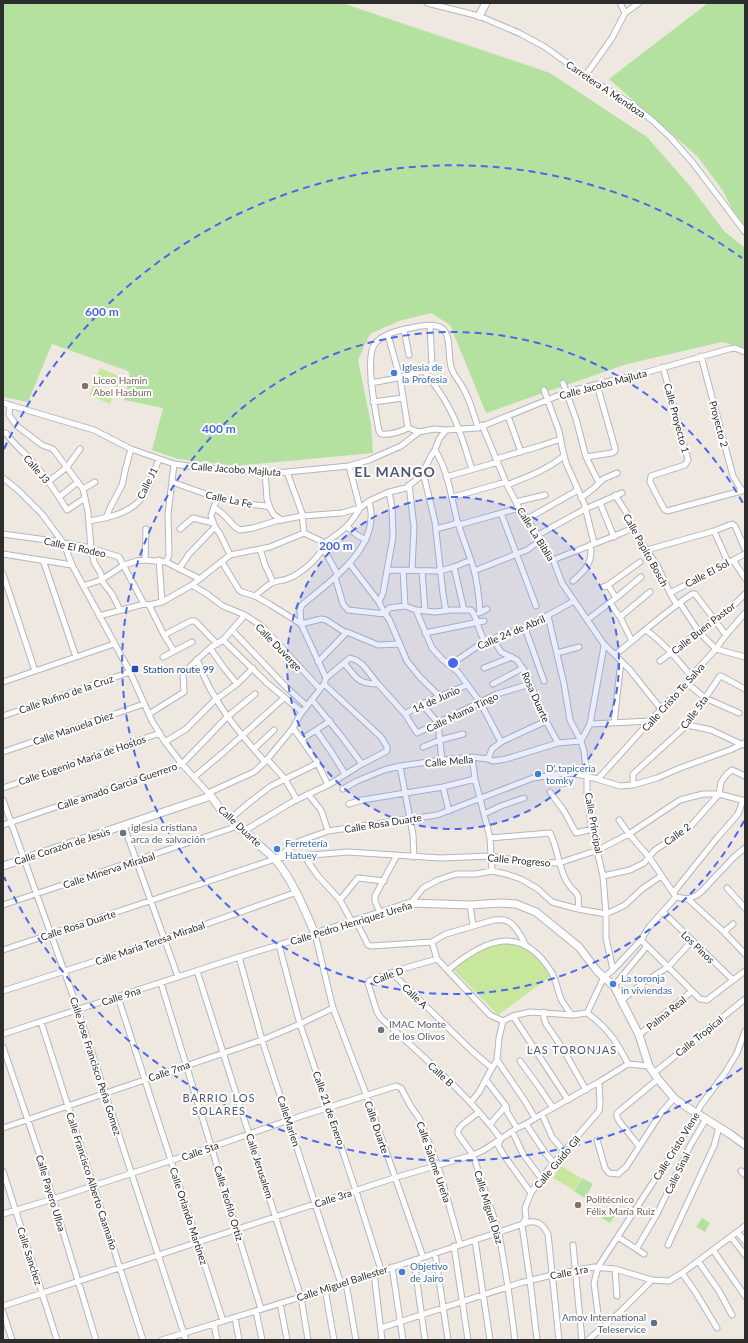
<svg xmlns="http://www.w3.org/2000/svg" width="748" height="1343" font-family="Lato,sans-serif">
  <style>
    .green { fill: #b5e1a0 }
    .pitch { fill: #c7e89c }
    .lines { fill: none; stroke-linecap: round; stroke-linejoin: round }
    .street-casing { stroke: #b3b6bf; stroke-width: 7 }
    .secondary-casing { stroke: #b3b6bf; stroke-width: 9 }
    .street { stroke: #fff; stroke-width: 5 }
    .secondary { stroke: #fff; stroke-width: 7 }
    .ring { fill: none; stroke: #4867f2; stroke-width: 2; stroke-dasharray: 7 5 }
    .shop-dot { fill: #3f7fe0; stroke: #fff; stroke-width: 1.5 }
    .education-dot { fill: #8d6e63; stroke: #fff; stroke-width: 1.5 }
    .transit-dot { fill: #1a4fb4; stroke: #fff; stroke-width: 1.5 }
    .worship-dot { fill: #6b7280; stroke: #fff; stroke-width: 1.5 }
    .service-dot { fill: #5c6f8a; stroke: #fff; stroke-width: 1.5 }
    .labels { text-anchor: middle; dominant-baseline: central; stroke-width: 4; stroke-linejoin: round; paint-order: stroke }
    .street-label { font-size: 10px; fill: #2d2d2d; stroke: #fff }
    .shop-label { font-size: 10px; fill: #366cbe; stroke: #fff; text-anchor: start }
    .education-label { font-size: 10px; fill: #785e54; stroke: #fff; text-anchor: start }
    .transit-label { font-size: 10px; fill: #164399; stroke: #fff; text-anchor: start }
    .worship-label { font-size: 10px; fill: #5b616d; stroke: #fff; text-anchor: start }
    .service-label { font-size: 10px; fill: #4e5e75; stroke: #fff; text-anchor: end }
    .neighbourhood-label { font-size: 11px; letter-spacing: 1px; fill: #4f567c; stroke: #fff }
    .district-label { font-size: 14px; font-weight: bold; letter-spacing: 1px; fill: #4f567c; stroke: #fff }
    .centre { fill: #4867f2; stroke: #fff; stroke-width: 2 }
    .ring-label { font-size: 12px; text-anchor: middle; font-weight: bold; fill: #4867f2; stroke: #fff; stroke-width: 4; stroke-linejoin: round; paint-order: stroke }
  </style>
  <rect width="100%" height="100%" fill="#eee8e0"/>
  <path class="green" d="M3,3H342L550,73L647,137L690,186L724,231L745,248V348L722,342L627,364L486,413L450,325L431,313L399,321L370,334L358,360L371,424L373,453L236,466L178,459L152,450L163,408L124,400L130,375L128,371L52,344L28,402L3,397Z
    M708,3H745V230L741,227L723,191L697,156L609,79Z
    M582,1178L593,1184L585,1198L574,1191Z
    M607,1209L616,1214L610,1223L602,1218Z
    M702,1218L710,1223L705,1232L696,1227Z"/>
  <path class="pitch" d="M100,368L121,377L117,387L96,379Z
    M94,384L114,393L110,404L89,395Z
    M513,943L535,953L551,976L498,1015L452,968L467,957L491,945Z
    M561,1166L581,1178L574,1190L553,1178Z"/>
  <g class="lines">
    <defs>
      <path id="street" d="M427,3L479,16L519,33L545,47L585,76L633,105L653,121L671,138L693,163L745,232
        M620,3L625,13
        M585,76L612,38L625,13L639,3
        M404,330L409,355
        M388,335L400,378L408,428L419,432
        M701,356L733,476L742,491
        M663,367L688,460L685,465L651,476L650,482L664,509L667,511L745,490
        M423,370C433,382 442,394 449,408C460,427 465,449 472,469
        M371,383C391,379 415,377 432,365L430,326
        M563,383L576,419L586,457L599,483
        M544,390L559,431L562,447L566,463L584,503L594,543
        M373,402L403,398
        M3,403L94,430L131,449L174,464L195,467L265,473L287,472L349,466L369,460L401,446L419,432L434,429L446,430L478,428L567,392L622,378L630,377L729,349L735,348L745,352
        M10,405L9,415L17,426L42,445L53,449L83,489L88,512L91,548L94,562L101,574V580L112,594L120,610
        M508,416L521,452
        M482,425L507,485L519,508L538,535L554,562L562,583L603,643L630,670L661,709
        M408,428C400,432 391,435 381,434L379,431C376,414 364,356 375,344C382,334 399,330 411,328C419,326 436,323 443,329C451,335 448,357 451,367C453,375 459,380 463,388C470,400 474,414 478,428
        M3,433H6C13,444 23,451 32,461C45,476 57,493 67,510L85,498
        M435,450C448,471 451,496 457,520C462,537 469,553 474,570C478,584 479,598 480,612
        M586,457L612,453L615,451V448L597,385
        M496,459L540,446L561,439
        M349,466L360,508
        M287,472L302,513L304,533
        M423,472L435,522L443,594L446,611
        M265,473L267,499L270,508
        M446,477L498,462
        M3,478L18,490L42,514L64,544L72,565L130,672L152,721L165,742L182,764L210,795
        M48,482L67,467L80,449
        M172,482L217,498L247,504L266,506L270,508L274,515L282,520
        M409,485L414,527L412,570
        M507,485C529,476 545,471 564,456
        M83,489L95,482
        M615,495L626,512L639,540L647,550L658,567L670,593L677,605
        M59,497L78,482
        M453,497L506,482
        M581,498L594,488L603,479L617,473
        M516,502L545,495
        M600,503L614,537
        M214,507L224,515L235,527L240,530L253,528L276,521L302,516L342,513L360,508L369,501L389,492L406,488L421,476L431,456L435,450L439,439L446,430
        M501,513L536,606
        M106,518L110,508L122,485L126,467L131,449
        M527,519L578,490
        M89,521C106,518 123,515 136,504C147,496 154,471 159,459
        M459,525L519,508
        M215,527L220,534L230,555
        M347,527L357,535L366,540
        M180,529L193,518L213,523
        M436,529L458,523
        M714,531L728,562
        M3,534L54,541L91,548L119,557L144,604
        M538,535L585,509L622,493
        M323,548L338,575
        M260,549L265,565L273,582
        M647,550L714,531L732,524L735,526L745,549
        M3,554L72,565
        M43,560L76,657
        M145,560L146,529
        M159,560L162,602
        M553,560C579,549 607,540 633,528
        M733,560L745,578
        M166,562L169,555L168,514L174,464
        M222,562L239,590L242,592L255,596L271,605L301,624L321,619L326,620L346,633
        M349,563L379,602L385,614L389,619L407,661L419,676L439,696
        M454,567L464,610
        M179,569L189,554L215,527L211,516L217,498
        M388,570L440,571L454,567L471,560
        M403,570L405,606
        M422,571L425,611
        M474,571L527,550L541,540
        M3,574L35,671
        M335,577L343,604L348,610L385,614L389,608L405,606L416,610L435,612L451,610H471C478,618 478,632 485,641
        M573,581C585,571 594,561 590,545
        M192,585L207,594L223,606L245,615L263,627L320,689
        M608,585L616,598
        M83,586L101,580L124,565L137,561L145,560L166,562L200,579
        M603,587L608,585L640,562
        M670,593L745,554
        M255,596C260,592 266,586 272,583C277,580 283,581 287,579C301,574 321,557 325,543C343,530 349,527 360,508
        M379,602L383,593L393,537L392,507L389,492
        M610,603L620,617L632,641
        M680,603L699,632L716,649L745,657
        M149,605L164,635L174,651
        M416,610L432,648L442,659L458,672L480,702L501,742
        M479,613L487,609
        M99,616L144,604L149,605L162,602L192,585L230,555L270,547L304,533L325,543
        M548,616L564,684L570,720L581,741L584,751L587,776V797L592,829L603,876L606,914V938L613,970
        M620,617L650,592
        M587,620L616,598L641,577
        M525,628L544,681
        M232,630L286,687L307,706
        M646,630C664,643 677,659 691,676
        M425,633L484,621
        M164,635L191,621H195L217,644
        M493,639L501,652L517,660L525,672L546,721L558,743
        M223,640L267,683L302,712
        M210,648L224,668L237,684
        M557,653L579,647
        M615,655C641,634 665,612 692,594H695L726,635
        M163,657L192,642
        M197,659C211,700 237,730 265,762
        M660,661L735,604L745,594
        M318,662L347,632L378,645L400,644
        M344,663C356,677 357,684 378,684
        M450,665L485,641L525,628L572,602L573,600
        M484,668L512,657
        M326,678L301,624L300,610L302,605C328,583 369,555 371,519C372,513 370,507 369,501
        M3,682L114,644
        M687,683L705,698L739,713
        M493,684L523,668
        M312,700L342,737L362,764
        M422,704L438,723L442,760
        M149,714L184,692L183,673L210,648L223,640L245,615
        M405,714L422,704L467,685
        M3,716L130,672
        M614,723L621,661
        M590,724L651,721
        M687,725L711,730L743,745L744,743
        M293,728L316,760L328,785
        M316,730L332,753L345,774
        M302,739L330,721
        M581,741L590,724L604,646L603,643
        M165,742L186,729L215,700L237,684L253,668
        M423,747L440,740L463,734
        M254,749L274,730
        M3,752L144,704
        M472,757L475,779L490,838L492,871
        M267,759L285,779L297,800
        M488,759L492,749L501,742L546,721
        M400,766L413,835L414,857
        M194,777L225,751L284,698
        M598,779L661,709L687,683L691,676L715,650L726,635L745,613
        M633,785V774L687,725L720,676H721L745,689
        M443,787L449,811
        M3,788L160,733
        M343,789L357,781L384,770L400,766L442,760L472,757L488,759L493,761L506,759L558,743L581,741
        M550,792L564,811L576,833L592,829
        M208,793L254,772L265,762L293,728L300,715L324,684L326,678L350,658L356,660L363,665L378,684L405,714L417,733L497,694L530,684
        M308,794L321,810L328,831
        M3,800L78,1010L186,1340
        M349,804L362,800L443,787L475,779
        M484,814L501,806L524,798
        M230,819L250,802L271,786L318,763
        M619,820L629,834L649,857L676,897L688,899L724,932L745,954
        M3,825L182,764L227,717L255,694
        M124,826L178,977
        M244,831L292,802L330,784L362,764L387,751V747L381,737L324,684
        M490,838L550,833C558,848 558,867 567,882C575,896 580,888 578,909
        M304,856L318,876L340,900L352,922
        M276,858L348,852L440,858L491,856L526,862L559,863L598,850L629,834L680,800L703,794H719L745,801
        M603,876L630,870L644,863L655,850L690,827L719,794L721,782L727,774L732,770L745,776
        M727,888L745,908
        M673,893L717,838L738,814L743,800
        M688,899L697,895L702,891L734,857L745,848
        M340,900L358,878L384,881
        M411,903L423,888L438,880L456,874H476L492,871L506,874L521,879L538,889L552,902L578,909L606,914L625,905L642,889L661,876
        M3,905L238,826
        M470,905L473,926
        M663,912L733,980
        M380,913L375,901V896L397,855
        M356,921L368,945L371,946L432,942L446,934L494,920C499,920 503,919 507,921C515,924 523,939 526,946
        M724,932L733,924
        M641,940L700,999L707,1000L745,971
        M432,942L437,959L490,1015L503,1021
        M279,945L300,1024L356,1191L381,1270
        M3,950L275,859L300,841L328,831L437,815L533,778L567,773L587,776L620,786L633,785L657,778L680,768L730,750L745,743
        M239,957L262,1040L341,1284
        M437,959L402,969L369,981L368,983L377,1012L381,1018C422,1056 467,1093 501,1139L498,1145L503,1154L531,1193
        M448,970C485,939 522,923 552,973C556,981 558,991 561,999C564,1005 568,1010 572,1015
        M197,971L301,1297L308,1340
        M392,973L472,1051L492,1068
        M161,983L261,1309
        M614,986L647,946
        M3,991L164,939L297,892
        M118,997L223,1321
        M622,1000L644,982L668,967L692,941
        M544,1012V1018L546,1024L563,1049L586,1090
        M587,1013L604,977L613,970L641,940L649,927L676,897
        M513,1016L568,1100
        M41,1022L143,1340
        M3,1034L239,957L315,934L333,1008L366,1094L423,1257
        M639,1035L692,991
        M3,1047L40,1156L96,1340
        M497,1060L525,1101L535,1118
        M520,1061L539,1087L553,1108
        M654,1073L745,999
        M486,1080L506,1106L507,1112L517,1128
        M471,1102L479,1092L492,1068L497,1060L499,1038L503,1021L513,1016L530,1012L572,1015L587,1013C608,1028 617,1042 628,1064
        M479,1112L462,1125L458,1130V1134L473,1155L499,1233L508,1287L515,1340
        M542,1114L552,1137L564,1151
        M490,1124L506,1106
        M526,1124L546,1154L554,1163
        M3,1128L262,1040L300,1024L333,1008
        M512,1131L523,1154L541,1178
        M597,1140L605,1168L609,1173L618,1174L626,1167L661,1113L674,1098
        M639,1146L619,1121L617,1117V1113L658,1079
        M3,1171L57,1340
        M741,1171L745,1175
        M3,1214L53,1199L206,1149L289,1120L396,1086L401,1088L410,1105L419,1118L438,1166L460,1244
        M737,1232L745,1241
        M618,1237L644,1254
        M731,1237L745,1255
        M475,1240L490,1340
        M573,1245L582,1340
        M668,1245L714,1146L719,1127
        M454,1246L468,1340
        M637,1248L657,1214L690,1146L706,1119
        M713,1250L745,1296
        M435,1253L448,1340
        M414,1260L425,1340
        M698,1261L719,1291L732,1315
        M392,1267L403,1340
        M615,1269L617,1296
        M374,1273L382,1340
        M682,1273L696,1293L717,1328
        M346,1283L356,1340
        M325,1289L334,1340
        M280,1303L287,1340
        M3,1306L394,1178L473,1155L484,1150L517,1128L526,1124L542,1114L599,1082L628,1064L649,1066
        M256,1311L262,1340
        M3,1312L12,1340
        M235,1317L239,1340
        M214,1324L217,1340
        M381,1328L520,1283L552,1275L594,1267L615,1269L652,1280L669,1281L682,1273L745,1226
        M600,1329L594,1283L598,1267L689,1127L701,1105L725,1073L737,1053L745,1031
        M162,1340L346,1283L529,1222C539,1221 543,1225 548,1234L559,1340
        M537,1340L530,1280L522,1225L526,1218L525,1208L531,1193L541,1178L599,1111L600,1104L599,1082
        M588,1340L619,1313L652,1280"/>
      <path id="secondary" d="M479,16L486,3
        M3,866L211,796L221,810L230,819L275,859C293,881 304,908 315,934L411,903L470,905L500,903L516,904L536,912L579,947L598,972L614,986L639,1035L649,1066L658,1079L674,1098L682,1104L730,1134L745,1145"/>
    </defs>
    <use href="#street" class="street-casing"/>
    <use href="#secondary" class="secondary-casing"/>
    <use href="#street" class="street"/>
    <use href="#secondary" class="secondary"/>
  </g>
  <circle cx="453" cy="663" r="166" fill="#4867f2" fill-opacity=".12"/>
  <g class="ring">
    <circle cx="453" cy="663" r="166"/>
    <path d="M744 821A331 331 0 1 1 744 505"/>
    <path d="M742 1068A497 497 0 0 1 4 877M4 449A497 497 0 0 1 742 258"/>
  </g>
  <g class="shop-dot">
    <circle cx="394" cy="373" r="4"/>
    <circle cx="538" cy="774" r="4"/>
    <circle cx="277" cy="849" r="4"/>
    <circle cx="613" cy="984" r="4"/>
    <circle cx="402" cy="1272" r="4"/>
  </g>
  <g class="education-dot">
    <circle cx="85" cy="386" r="4"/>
    <circle cx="578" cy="1205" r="4"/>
  </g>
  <rect class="transit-dot" x="131" y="665" width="8" height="8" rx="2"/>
  <g class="worship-dot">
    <circle cx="123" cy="833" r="4"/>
    <circle cx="381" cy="1030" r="4"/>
  </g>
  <circle class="service-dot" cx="654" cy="1323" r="4"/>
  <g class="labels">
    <g class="street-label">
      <text transform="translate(606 89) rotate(34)">Carretera A Mendoza</text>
      <text transform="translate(603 384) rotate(-15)">Calle Jacobo Majluta</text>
      <text transform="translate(677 418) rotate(75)">Calle Proyecto 1</text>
      <text transform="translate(719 424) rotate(75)">Proyecto 2</text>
      <text transform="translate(37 469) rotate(49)">Calle J3</text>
      <text transform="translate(236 469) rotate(4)">Calle Jacobo Majluta</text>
      <text transform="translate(147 483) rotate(-64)">Calle J1</text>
      <text transform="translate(229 499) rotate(12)">Calle La Fe</text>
      <text transform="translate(536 534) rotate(58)">Calle La Biblia</text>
      <text transform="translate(75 547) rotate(12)">Calle El Rodeo</text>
      <text transform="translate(646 550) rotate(61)">Calle Papito Bosch</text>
      <text transform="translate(707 573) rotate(-28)">Calle El Sol</text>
      <text transform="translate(703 628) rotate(-38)">Calle Buen Pastor</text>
      <text transform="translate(511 632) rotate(-23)">Calle 24 de Abril</text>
      <text transform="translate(279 647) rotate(46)">Calle Duverge</text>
      <text transform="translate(66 694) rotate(-19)">Calle Rufino de la Cruz</text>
      <text transform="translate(536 697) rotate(66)">Rosa Duarte</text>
      <text transform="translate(673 697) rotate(-48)">Calle Cristo Te Salva</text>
      <text transform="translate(436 699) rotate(-24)">14 de Junio</text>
      <text transform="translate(462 712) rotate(-26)">Calle Mama Tingo</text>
      <text transform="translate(694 712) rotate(-53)">Calle 5ta</text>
      <text transform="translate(73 728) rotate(-19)">Calle Manuela Diez</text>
      <text transform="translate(82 760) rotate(-19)">Calle Eugenio Maria de Hostos</text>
      <text transform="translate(449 761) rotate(-5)">Calle Mella</text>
      <text transform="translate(117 786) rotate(-19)">Calle amado Garcia Guerrero</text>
      <text transform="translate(383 823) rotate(-9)">Calle Rosa Duarte</text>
      <text transform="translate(594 823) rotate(80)">Calle Principal</text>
      <text transform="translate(240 826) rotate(43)">Calle Duarte</text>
      <text transform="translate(677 834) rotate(-36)">Calle 2</text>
      <text transform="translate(62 846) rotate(-18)">Calle Corazón de Jesús</text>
      <text transform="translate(519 860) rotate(5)">Calle Progreso</text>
      <text transform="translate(109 870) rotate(-18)">Calle Minerva Mirabal</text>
      <text transform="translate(351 923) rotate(-17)">Calle Pedro Henriquez Ureña</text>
      <text transform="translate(78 925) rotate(-18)">Calle Rosa Duarte</text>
      <text transform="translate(150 943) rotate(-19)">Calle Maria Teresa Mirabal</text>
      <text transform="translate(698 947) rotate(44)">Los Pinos</text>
      <text transform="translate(388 975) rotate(-20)">Calle D</text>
      <text transform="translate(121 996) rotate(-18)">Calle 9na</text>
      <text transform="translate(415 996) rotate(44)">Calle A</text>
      <text transform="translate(666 1013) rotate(-39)">Palma Real</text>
      <text transform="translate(699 1036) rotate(-39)">Calle Tropical</text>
      <text transform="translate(96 1066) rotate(72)">Calle Jose Francisco Peña Gomez</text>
      <text transform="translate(169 1071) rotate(-19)">Calle 7ma</text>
      <text transform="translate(441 1074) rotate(43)">Calle B</text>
      <text transform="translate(329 1108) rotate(71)">Calle 21 de Enero</text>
      <text transform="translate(289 1121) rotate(72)">CalleMarien</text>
      <text transform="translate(377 1127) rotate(71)">Calle Duarte</text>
      <text transform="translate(676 1146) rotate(-58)">Calle Cristo Viene</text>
      <text transform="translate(200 1151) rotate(-19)">Calle 5ta</text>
      <text transform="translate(434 1162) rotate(71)">Calle Salome Ureña</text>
      <text transform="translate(557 1162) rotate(-50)">Calle Guido Gil</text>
      <text transform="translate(260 1166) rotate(72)">Calle Jerusalem</text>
      <text transform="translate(677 1173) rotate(-64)">Calle Sinai</text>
      <text transform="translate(92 1181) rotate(72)">Calle Francisco Alberto Caamaño</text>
      <text transform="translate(51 1193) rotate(73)">Calle Payero Ulloa</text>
      <text transform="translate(333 1198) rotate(-18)">Calle 3ra</text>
      <text transform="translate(229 1203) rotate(73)">Calle Teofilo Ortiz</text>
      <text transform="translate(489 1207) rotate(73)">Calle Miguel Díaz</text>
      <text transform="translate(189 1216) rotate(72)">Calle Orlando Martinez</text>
      <text transform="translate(30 1256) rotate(72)">Calle Sanchez</text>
      <text transform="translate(569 1272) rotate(-11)">Calle 1ra</text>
      <text transform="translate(342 1283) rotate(-18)">Calle Miguel Ballester</text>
    </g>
    <g class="shop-label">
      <text x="402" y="367">Iglesia de<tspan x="402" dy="12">la Profesia</tspan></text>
      <text x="546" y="768">D' tapicería<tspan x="546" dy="12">tomky</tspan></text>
      <text x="285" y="843">Ferretería<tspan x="285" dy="12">Hatuey</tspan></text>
      <text x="621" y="978">La toronja<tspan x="621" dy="12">in viviendas</tspan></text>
      <text x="410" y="1266">Objetivo<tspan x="410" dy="12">de Jairo</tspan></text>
    </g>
    <g class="education-label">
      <text x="93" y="380">Liceo Hamin<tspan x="93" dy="12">Abel Hasbum</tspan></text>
      <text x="586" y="1199">Politécnico<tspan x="586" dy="12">Félix María Ruiz</tspan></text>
    </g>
    <g class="transit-label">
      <text x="143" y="669">Station route 99</text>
    </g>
    <g class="worship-label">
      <text x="131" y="827">iglesia cristiana<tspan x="131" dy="12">arca de salvación</tspan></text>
      <text x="389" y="1024">IMAC Monte<tspan x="389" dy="12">de los Olivos</tspan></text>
    </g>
    <g class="service-label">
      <text x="646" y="1317">Amov International<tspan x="646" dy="12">Teleservice</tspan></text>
    </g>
    <g class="neighbourhood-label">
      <text x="572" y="1049">LAS TORONJAS</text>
      <text x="219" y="1097">BARRIO LOS<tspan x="219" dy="13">SOLARES</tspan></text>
    </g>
    <g class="district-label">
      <text x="395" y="471">EL MANGO</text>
    </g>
  </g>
  <circle cx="453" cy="663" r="6" class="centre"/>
  <g class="ring-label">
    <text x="102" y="316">600 m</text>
    <text x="219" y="433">400 m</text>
    <text x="336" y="550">200 m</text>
  </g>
  <rect width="748" height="1343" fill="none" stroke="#2d2d2d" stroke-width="8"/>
</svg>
